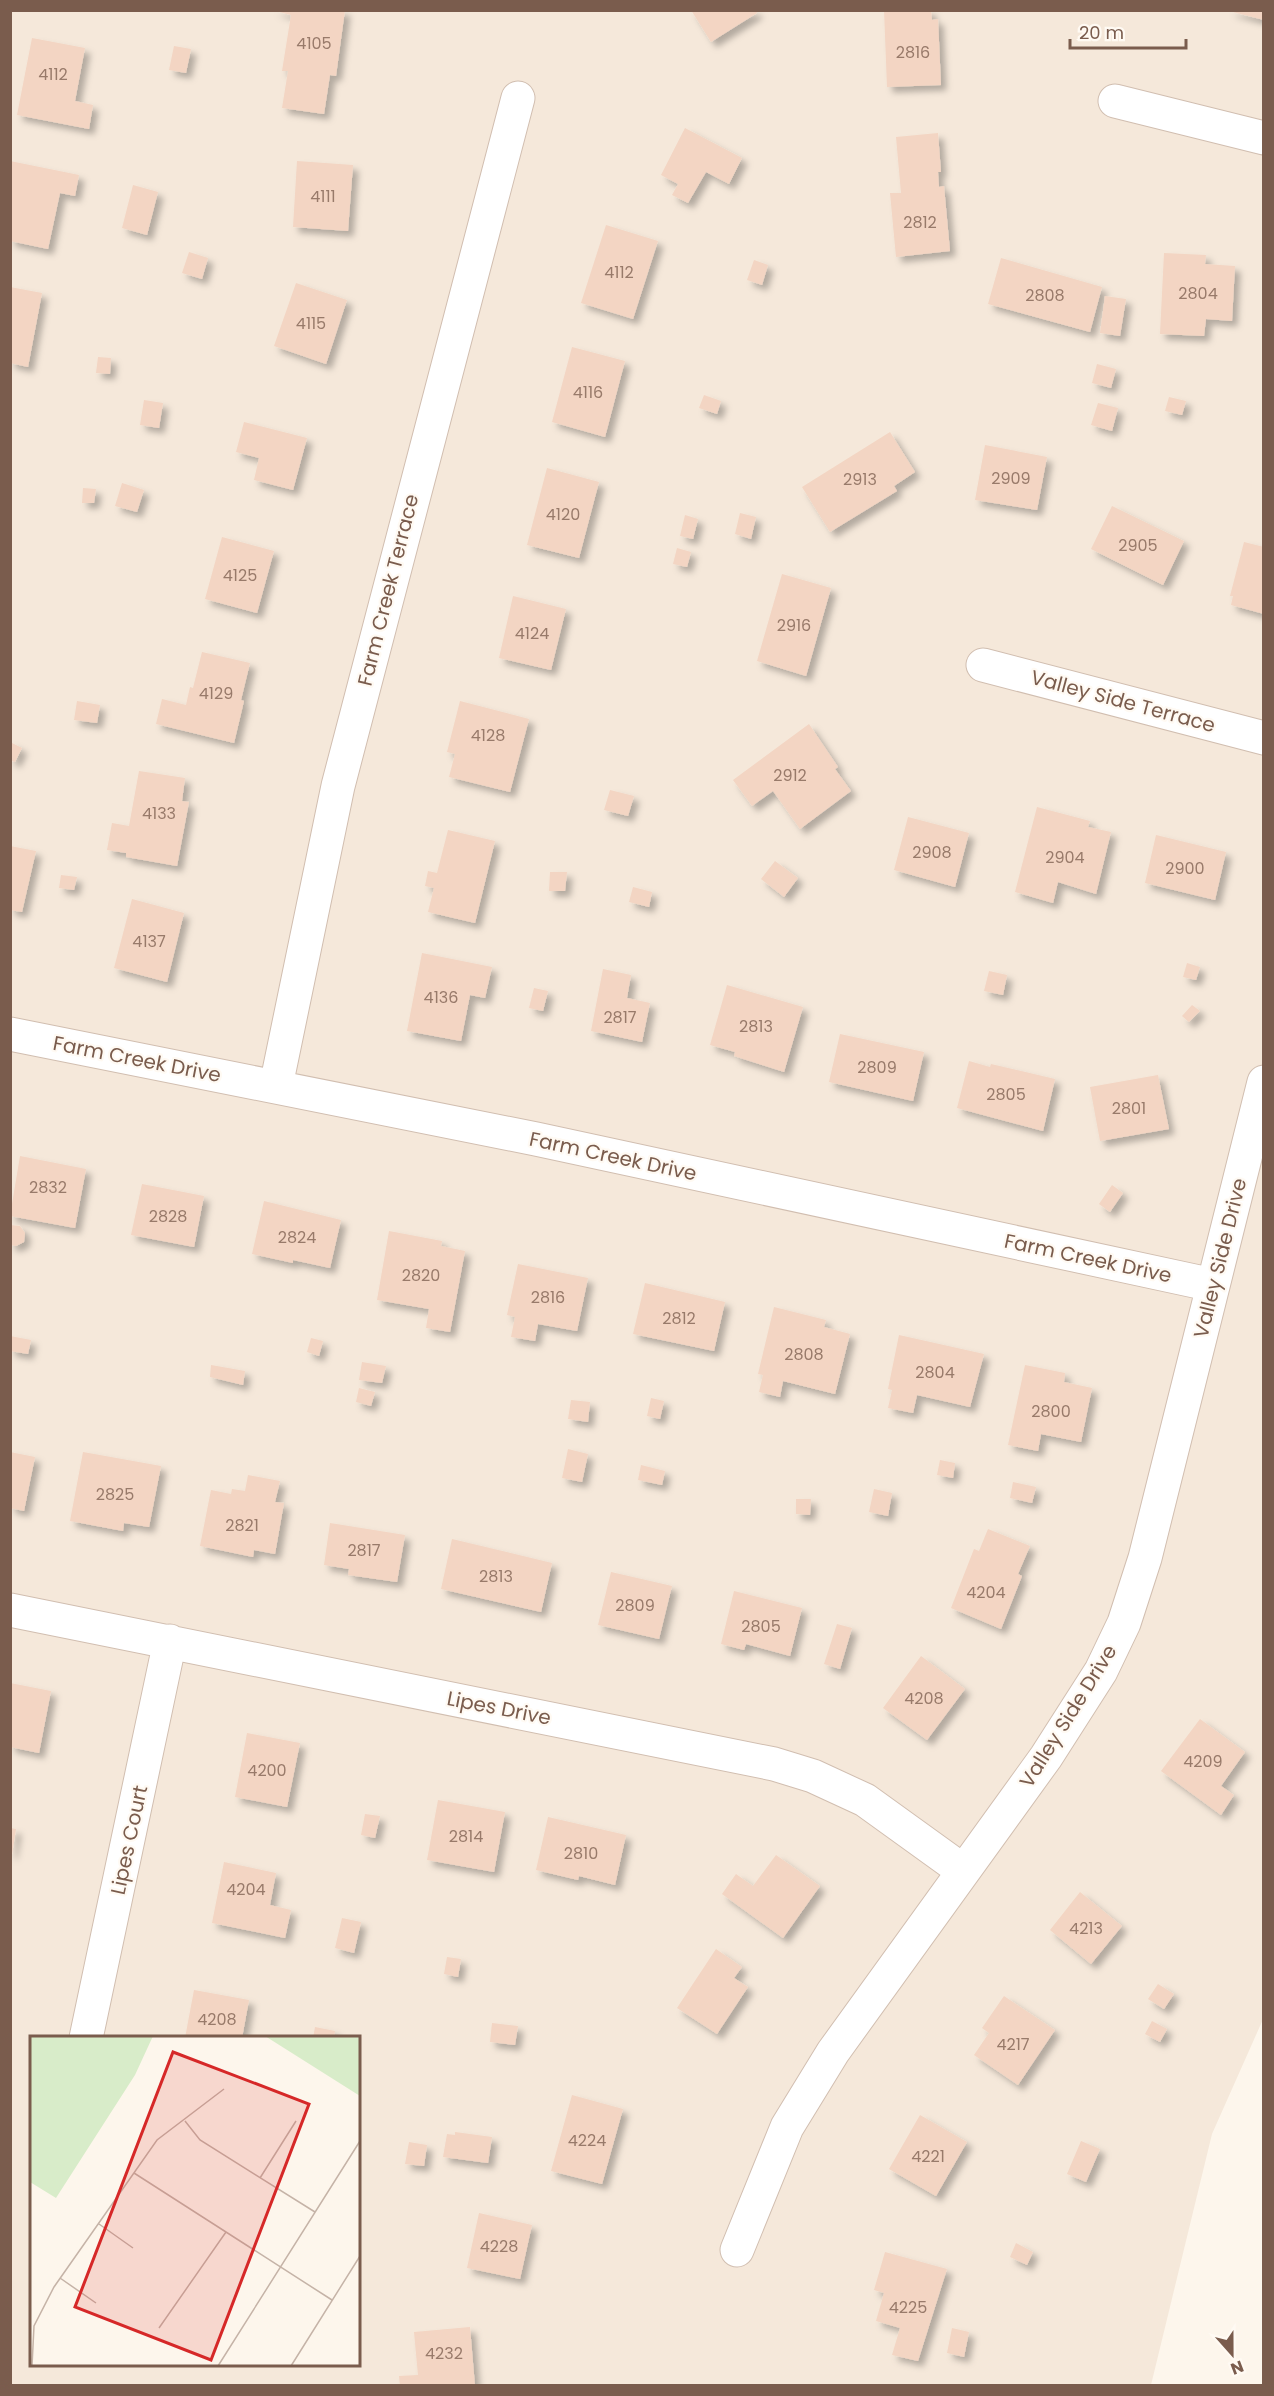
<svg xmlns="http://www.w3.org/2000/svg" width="1274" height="2396" font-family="Poppins,sans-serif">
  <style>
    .residential { fill: #f5e8da; fill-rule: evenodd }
    .building { fill: #f3d5c3; filter: url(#shadow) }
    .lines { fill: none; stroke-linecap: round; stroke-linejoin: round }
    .street-casing { stroke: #d1beb0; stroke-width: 35 }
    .street { stroke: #fff; stroke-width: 33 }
    .labels { text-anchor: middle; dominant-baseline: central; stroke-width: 4.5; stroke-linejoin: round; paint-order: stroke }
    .number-label { font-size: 16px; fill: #987a6a }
    .street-label { font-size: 20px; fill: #7a5c4d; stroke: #fffaf3 }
    .inset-road { fill: none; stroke: #c5b3a7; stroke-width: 1.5 }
    .view { fill: #d62828; fill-opacity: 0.15; stroke: #d62828; stroke-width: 3 }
    .inset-edge { fill: none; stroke: #7a5c4d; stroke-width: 3 }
  </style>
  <defs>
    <filter id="shadow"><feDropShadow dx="5.5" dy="5.5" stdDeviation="3" flood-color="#0004"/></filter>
  </defs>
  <rect width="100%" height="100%" fill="#fdf6ec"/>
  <path class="residential" d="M11,11H1263L1264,2017L1212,2134L1151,2385L11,2386ZM32,2038H358V2364H32Z"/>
  <path class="building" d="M272,10H345L336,76L330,75L324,114L282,108L288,71H282L291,15Z
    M691,10H756L757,13L711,42Z
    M884,10H931L932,20L938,19L941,85L887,87Z
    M1230,10H1264V20L1229,11Z
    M32,38L85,48L75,101L93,105L89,129L17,115Z
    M174,46L191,49L186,73L169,70Z
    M685,128L742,158L729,184L706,172L688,203L672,195L678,184L661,175Z
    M938,133L941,172H938L939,187L944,186L950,251L896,257L890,193H901L896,137Z
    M10,161L79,175L75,196L60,193L48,249L10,241Z
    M297,161L353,165L348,231L293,227Z
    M133,185L158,192L147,235L122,228Z
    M606,225L658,241L633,319L581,303Z
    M189,252L208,258L202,279L182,273Z
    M1164,253L1206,255L1205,264L1235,266L1232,321L1206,319L1204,336L1160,334Z
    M1001,258L1102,287L1090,332L988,304Z
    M754,260L768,265L762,285L747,280Z
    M296,283L347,300L326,364L274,346Z
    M10,287L42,293L28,367L10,363Z
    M1105,296L1126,299L1120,336L1100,333Z
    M572,347L625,361L605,437L552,422Z
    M98,357L111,358L110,374L96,373Z
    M1097,364L1116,369L1111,388L1092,383Z
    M704,395L721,401L717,414L699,408Z
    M1169,397L1186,401L1182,415L1165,411Z
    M144,400L163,403L159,428L140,425Z
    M1098,403L1118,408L1112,431L1091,425Z
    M244,422L307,438L293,490L254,480L259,458L236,452Z
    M890,432L915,472L894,486L897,491L830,532L802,487Z
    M985,445L1047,457L1037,510L975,500Z
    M547,468L599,482L579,558L527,545Z
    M122,483L144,490L137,512L115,506Z
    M83,488L96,489L94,503H82Z
    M1112,506L1184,541L1163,585L1091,549Z
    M740,513L756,517L751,539L735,534Z
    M685,515L698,519L693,539L680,536Z
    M222,537L274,551L257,613L205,599Z
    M1244,542L1264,547V614L1231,605L1233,596H1230Z
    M677,548L691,552L687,567L673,564Z
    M782,574L831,588L806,676L757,661Z
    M513,596L566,609L551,670L499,658Z
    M202,652L250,663L241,700L244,701L234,743L156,724L162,699L186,705L190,687L193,688Z
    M77,701L100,705L97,723L74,720Z
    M460,701L529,719L510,792L449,777L455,754L447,752Z
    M809,724L838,767L835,769L851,791L800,829L773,791L752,806L733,780Z
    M10,742L22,748L15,762L10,760Z
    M139,771L185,778L182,801L189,802L177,866L126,857V853L107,850L112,823L129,826Z
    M610,790L634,796L628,816L604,810Z
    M1037,807L1090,821L1088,827L1111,832L1096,894L1058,882L1053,903L1015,892Z
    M908,817L969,833L955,887L894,870Z
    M448,830L495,841L475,923L428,912L434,888L425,886L428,871L437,873Z
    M1156,835L1226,852L1215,900L1145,883Z
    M10,846L36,851L22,912L10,910Z
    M775,861L798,878L784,897L761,879Z
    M550,872H567L565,891H549Z
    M61,875L77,877L74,890L59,888Z
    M633,887L652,892L649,907L629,902Z
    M132,899L184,913L167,982L114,968Z
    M422,953L492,967L485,998L470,995L461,1041L407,1031Z
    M1187,963L1200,967L1196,980L1183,977Z
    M603,969L631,975L627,998L650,1003L642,1042L591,1031Z
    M989,971L1007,975L1003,995L984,991Z
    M727,985L803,1007L784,1072L734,1056L735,1052L710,1045Z
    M534,988L548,991L543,1011L529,1008Z
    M1192,1005L1200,1011L1189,1022L1182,1016Z
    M840,1034L924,1052L913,1101L829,1082Z
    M969,1061L990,1067L991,1064L1055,1079L1043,1131L957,1108Z
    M1158,1075L1169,1129L1100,1141L1090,1087Z
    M20,1156L86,1169L75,1228L10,1216Z
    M142,1184L204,1196L194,1247L131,1235Z
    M1112,1185L1123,1193L1110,1212L1099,1204Z
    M264,1201L341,1220L330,1268L293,1260V1263L252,1254Z
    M10,1225L20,1226L25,1233L24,1242L16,1246L10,1245Z
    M389,1231L442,1241L441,1246L465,1251L450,1332L426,1328L429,1309L377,1300Z
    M518,1264L588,1278L577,1331L538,1324L535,1341L511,1337L515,1317L507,1315Z
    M645,1283L725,1302L714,1351L633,1334Z
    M774,1307L826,1320L824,1327L850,1334L835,1394L783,1381L780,1397L759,1392L763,1375L758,1374Z
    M899,1335L984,1354L970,1407L917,1395L913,1413L888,1408L892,1390L888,1389Z
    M10,1336L31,1340L28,1354L10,1351Z
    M311,1338L323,1341L319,1356L307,1352Z
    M362,1362L386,1366L382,1383L359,1380Z
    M211,1365L245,1371L243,1385L210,1377Z
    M1025,1365L1065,1373L1064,1382L1092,1388L1081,1442L1041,1434L1038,1451L1008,1445Z
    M359,1388L375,1392L371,1406L356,1402Z
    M651,1398L664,1401L660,1419L647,1416Z
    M571,1400L590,1402L588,1422L568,1419Z
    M568,1449L588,1454L582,1482L562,1478Z
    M10,1452L35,1457L24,1511L10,1508Z
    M83,1452L161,1466L149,1527L124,1523L123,1531L70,1521Z
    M940,1460L955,1463L953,1478L937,1475Z
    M641,1465L665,1471L662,1485L638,1480Z
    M248,1475L280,1481L275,1502L284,1503L275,1554L254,1550L253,1557L200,1546L211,1490L231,1494L232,1489L245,1491Z
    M1013,1482L1036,1487L1032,1503L1010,1498Z
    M874,1489L892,1493L888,1516L869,1512Z
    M796,1499H811L810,1515L796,1514Z
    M330,1523L405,1535L397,1582L348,1575L349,1569L324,1565Z
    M988,1529L1030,1546L1018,1574L1022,1576L1001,1629L951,1608L974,1549L979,1551Z
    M452,1539L552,1563L541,1612L441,1589Z
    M611,1572L672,1586L659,1639L598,1625Z
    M734,1591L802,1608L790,1656L746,1644L744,1650L721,1644Z
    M837,1624L852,1628L840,1669L824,1664Z
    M921,1656L965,1689L927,1740L883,1708Z
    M10,1683L51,1691L39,1753L10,1747Z
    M1200,1719L1245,1752L1221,1786L1234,1795L1221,1815L1161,1771Z
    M247,1733L300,1743L287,1807L235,1797Z
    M438,1800L505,1812L494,1872L427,1860Z
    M365,1814L380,1816L375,1838L361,1835Z
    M548,1817L626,1835L615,1885L579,1876L578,1880L536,1870Z
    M10,1828L16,1829L12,1854H10Z
    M776,1855L820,1886L783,1938L722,1894L736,1874L753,1886Z
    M224,1862L276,1873L270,1905L291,1910L285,1938L212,1923Z
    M1080,1892L1122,1926L1091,1964L1050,1930Z
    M342,1918L361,1922L354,1953L335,1948Z
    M716,1949L742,1967L734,1978L748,1987L717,2034L677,2008Z
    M447,1957L461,1959L458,1977L444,1974Z
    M1158,1984L1174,1994L1164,2009L1148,1999Z
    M194,1990L249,2000L242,2038H185Z
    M1004,1996L1055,2030L1018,2085L974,2055L989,2033L982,2028Z
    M1152,2021L1167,2029L1160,2042L1145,2034Z
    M492,2023L518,2026L515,2045L490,2042Z
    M315,2027L335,2031L334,2038H313Z
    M572,2095L623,2109L602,2184L551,2171Z
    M920,2115L967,2142L936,2196L889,2169Z
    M455,2132L492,2137L488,2163L443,2157L447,2134L455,2135Z
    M1081,2141L1100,2149L1086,2182L1067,2174Z
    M409,2142L427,2145L424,2166L405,2164Z
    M479,2213L532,2225L520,2279L467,2268Z
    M1016,2243L1033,2252L1027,2265L1010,2257Z
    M885,2252L947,2269L918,2361L892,2355L900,2328L876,2321L884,2293L874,2290Z
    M470,2327L475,2386H400L399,2376L418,2375L414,2332Z
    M952,2328L969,2332L964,2357L947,2353Z"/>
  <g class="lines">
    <defs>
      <path id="street" d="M1115,101L1264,138
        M983,665L1264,738
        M10,1034L536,1139L1213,1285
        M276,1086L338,786L518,98
        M10,1610L774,1764L813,1776L865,1800L962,1870
        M86,2038L170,1641
        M737,2250L787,2127L833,2052L1046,1757L1101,1671L1124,1623L1145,1558L1264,1082"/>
    </defs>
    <use href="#street" class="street-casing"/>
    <use href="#street" class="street"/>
  </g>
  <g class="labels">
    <g class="number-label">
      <text x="314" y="43">4105</text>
      <text x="913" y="52">2816</text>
      <text x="53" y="74">4112</text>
      <text x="323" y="196">4111</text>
      <text x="920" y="222">2812</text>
      <text x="619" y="272">4112</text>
      <text x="1198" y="293">2804</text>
      <text x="1045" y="295">2808</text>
      <text x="311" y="323">4115</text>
      <text x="588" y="392">4116</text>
      <text x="1011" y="478">2909</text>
      <text x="860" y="479">2913</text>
      <text x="563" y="514">4120</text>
      <text x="1138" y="545">2905</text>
      <text x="240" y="575">4125</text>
      <text x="794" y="625">2916</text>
      <text x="532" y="633">4124</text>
      <text x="216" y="693">4129</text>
      <text x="488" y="735">4128</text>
      <text x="790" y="775">2912</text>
      <text x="159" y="813">4133</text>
      <text x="932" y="852">2908</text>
      <text x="1065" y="857">2904</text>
      <text x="1185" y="868">2900</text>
      <text x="149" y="941">4137</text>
      <text x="441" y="997">4136</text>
      <text x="620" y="1017">2817</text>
      <text x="756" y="1026">2813</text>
      <text x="877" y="1067">2809</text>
      <text x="1006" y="1094">2805</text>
      <text x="1129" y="1108">2801</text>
      <text x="48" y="1187">2832</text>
      <text x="168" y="1216">2828</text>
      <text x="297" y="1237">2824</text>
      <text x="421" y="1275">2820</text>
      <text x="548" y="1297">2816</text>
      <text x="679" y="1318">2812</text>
      <text x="804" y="1354">2808</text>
      <text x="935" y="1372">2804</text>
      <text x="1051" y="1411">2800</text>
      <text x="115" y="1494">2825</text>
      <text x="242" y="1525">2821</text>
      <text x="364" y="1550">2817</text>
      <text x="496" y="1576">2813</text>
      <text x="986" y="1592">4204</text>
      <text x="635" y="1605">2809</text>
      <text x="761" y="1626">2805</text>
      <text x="924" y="1698">4208</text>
      <text x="1203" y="1761">4209</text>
      <text x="267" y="1770">4200</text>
      <text x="466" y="1836">2814</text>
      <text x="581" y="1853">2810</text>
      <text x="246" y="1889">4204</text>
      <text x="1086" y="1928">4213</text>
      <text x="217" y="2019">4208</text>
      <text x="1013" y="2044">4217</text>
      <text x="587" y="2140">4224</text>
      <text x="928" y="2156">4221</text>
      <text x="499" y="2246">4228</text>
      <text x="908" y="2307">4225</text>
      <text x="444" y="2353">4232</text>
    </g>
    <g class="street-label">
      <text transform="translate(388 590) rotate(-76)">Farm Creek Terrace</text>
      <text transform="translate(1123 701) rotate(15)">Valley Side Terrace</text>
      <text transform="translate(137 1059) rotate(11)">Farm Creek Drive</text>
      <text transform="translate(613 1156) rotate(12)">Farm Creek Drive</text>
      <text transform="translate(1088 1258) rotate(12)">Farm Creek Drive</text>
      <text transform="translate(1220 1258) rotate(-76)">Valley Side Drive</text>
      <text transform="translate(499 1708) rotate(11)">Lipes Drive</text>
      <text transform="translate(1068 1716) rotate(-58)">Valley Side Drive</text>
      <text transform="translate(129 1840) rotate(-78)">Lipes Court</text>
    </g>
  </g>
  <g transform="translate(30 2036)">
    <rect width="330" height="330" fill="#fdf6ec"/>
    <path d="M123,0L105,39L26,162L0,146V0ZM235,0H330V60Z" fill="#d8ecc9"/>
    <path class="inset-road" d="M155,85L170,104L285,176M104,137L302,264M230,142L266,85M69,188L103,212M30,242L66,267M129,292L196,196M2,330L4,290L24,251L127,104L194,53M188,330L330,105M261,330L330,220"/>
    <path class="view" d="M143,16L279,68L181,324L45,271Z"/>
    <rect width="330" height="330" class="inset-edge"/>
  </g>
  <rect width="1274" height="2396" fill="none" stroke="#7a5c4d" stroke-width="24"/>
  <g transform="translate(1232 2354) rotate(159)" stroke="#fffaf3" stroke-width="4.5" paint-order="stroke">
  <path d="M0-4.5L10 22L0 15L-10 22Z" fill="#7a5c4d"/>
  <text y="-9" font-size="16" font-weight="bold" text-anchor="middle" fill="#7a5c4d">N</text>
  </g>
  <path d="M1070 39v9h116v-9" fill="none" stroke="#7a5c4d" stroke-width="3"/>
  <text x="1079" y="39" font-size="18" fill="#7a5c4d" stroke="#fffaf3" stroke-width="4.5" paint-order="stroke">20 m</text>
</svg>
